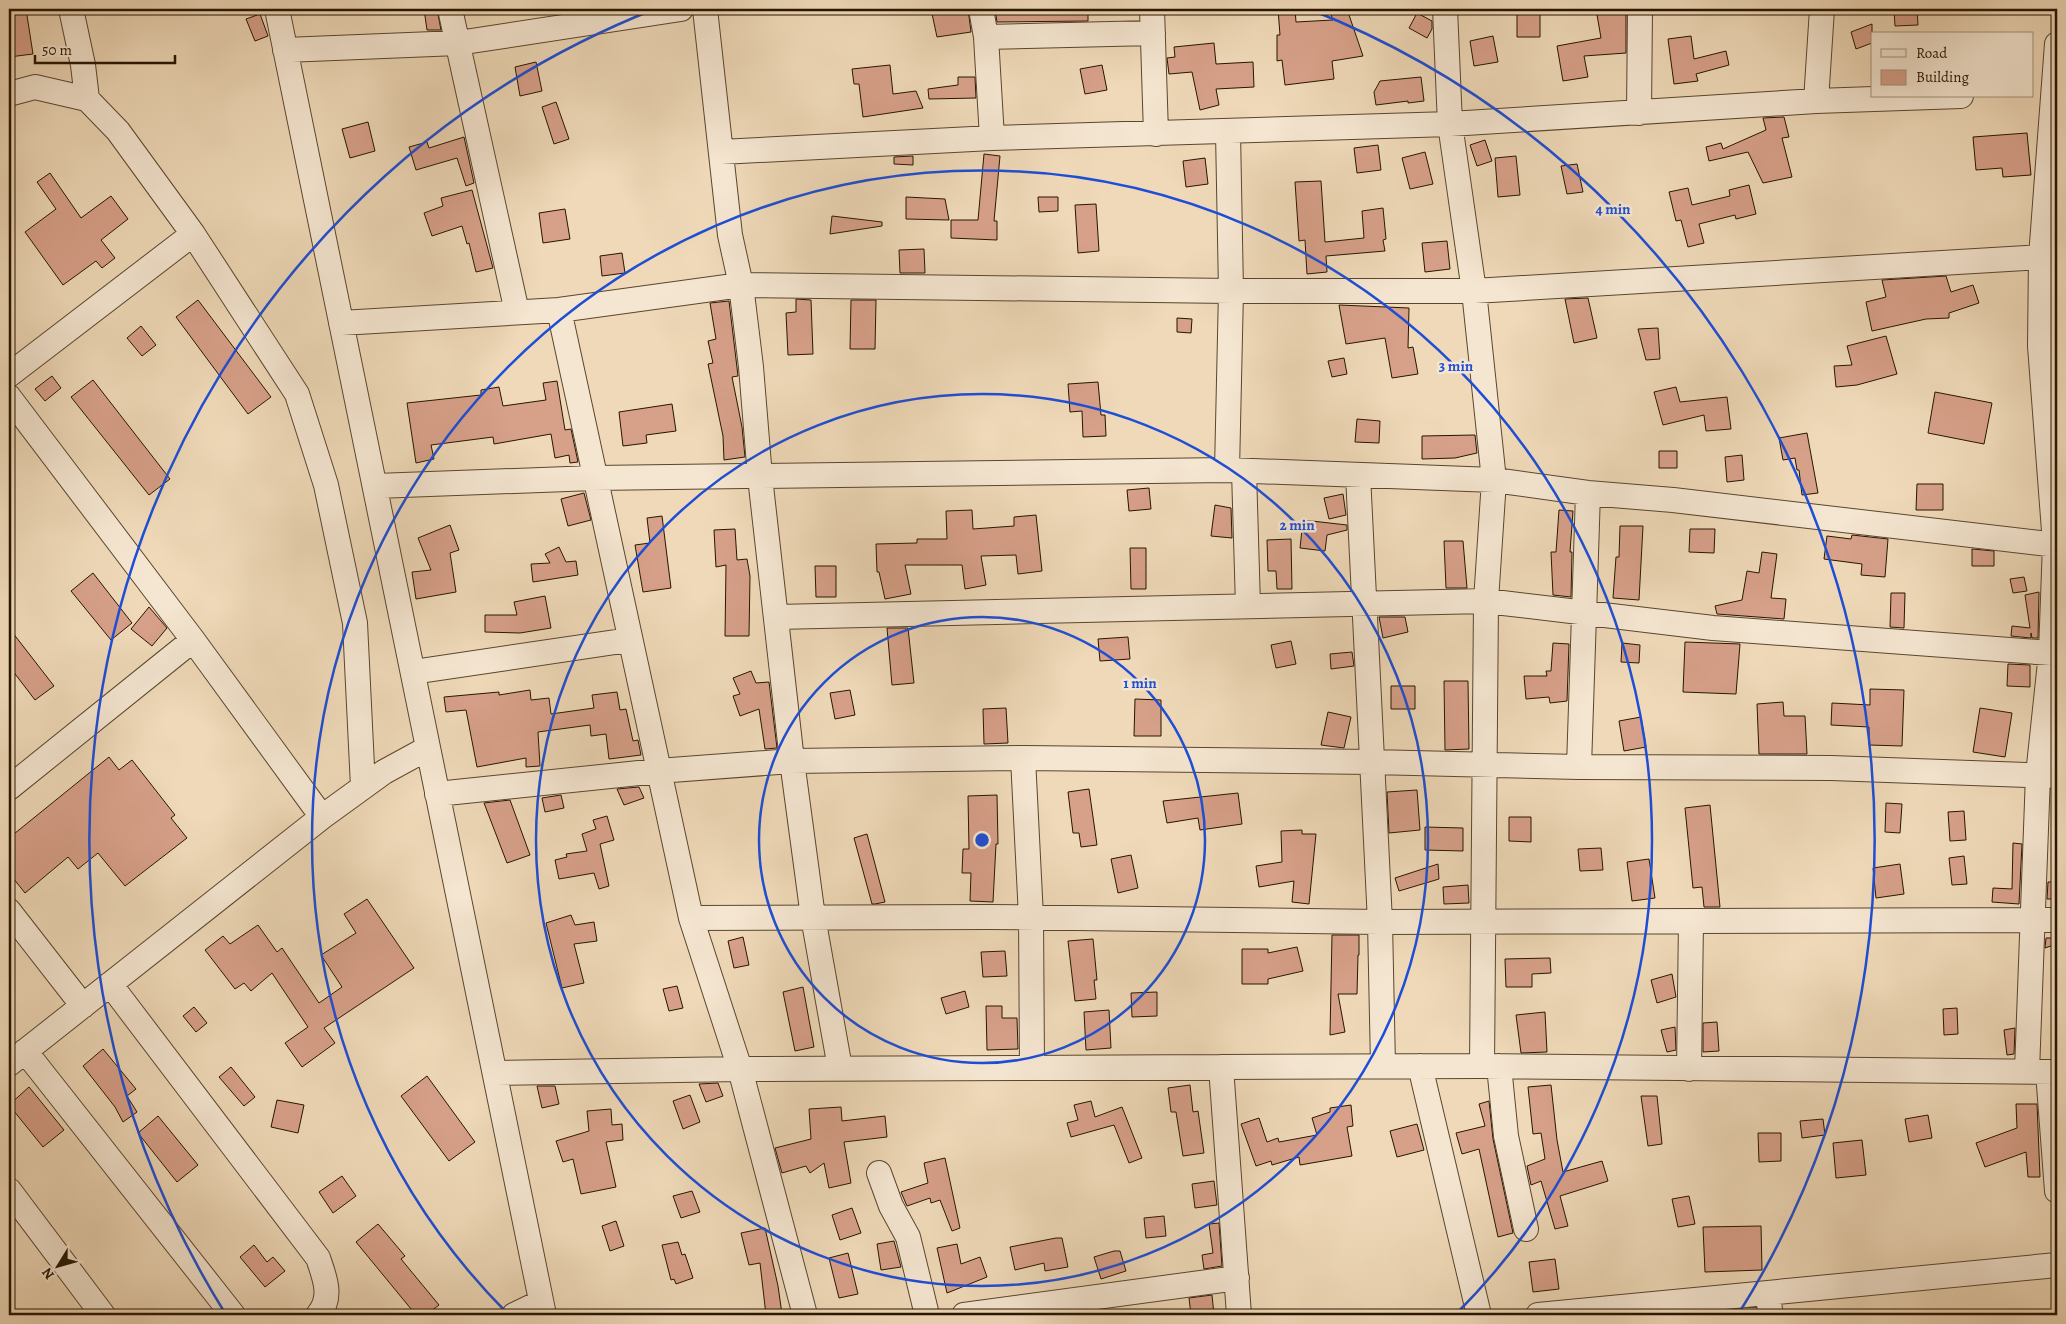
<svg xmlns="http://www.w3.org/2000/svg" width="2066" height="1324" font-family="Alegreya,serif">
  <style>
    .building { fill: #d7a089; stroke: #271500 }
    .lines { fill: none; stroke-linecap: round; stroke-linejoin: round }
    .minor-casing { stroke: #59462e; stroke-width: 26 }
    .minor { stroke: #f5e6d1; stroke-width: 24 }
    .ring { fill: none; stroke: #1d4ed8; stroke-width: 2.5 }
    .centre { fill: #1d4ed8; stroke: #f5e6d1; stroke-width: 2.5 }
    .ring-label { font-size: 15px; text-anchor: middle; font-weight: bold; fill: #1d4ed8; stroke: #f5e6d1; stroke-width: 5; stroke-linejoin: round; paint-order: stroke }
  </style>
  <rect width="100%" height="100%" fill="#efd9b8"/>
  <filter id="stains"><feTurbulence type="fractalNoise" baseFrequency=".004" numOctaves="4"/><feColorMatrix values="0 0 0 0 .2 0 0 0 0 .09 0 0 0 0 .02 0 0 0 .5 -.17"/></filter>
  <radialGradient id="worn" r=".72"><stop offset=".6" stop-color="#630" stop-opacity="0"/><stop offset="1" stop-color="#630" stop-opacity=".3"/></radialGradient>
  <path class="building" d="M9,9H26L33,54L9,57Z
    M424,9H437L441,30H427Z
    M931,9H968L971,32L937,37Z
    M995,9H1088V21L997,22Z
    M1278,9H1295L1296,22L1333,20L1329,9H1347L1363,56L1332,61L1334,79L1285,85L1282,60L1277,61V35H1280Z
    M1596,9H1626V53L1584,56L1588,77L1563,81L1557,46L1601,38Z
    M1894,9H1917L1918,25L1895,26Z
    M1517,11H1540V37H1517Z
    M1417,13L1432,21V29L1427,38L1409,28Z
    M260,14L268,36L255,41L246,19Z
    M1872,24V43L1856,49L1851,32Z
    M1493,36L1498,62L1474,66L1470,41Z
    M1691,36L1694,59L1726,51L1729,65L1696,74L1698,81L1674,84L1668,39Z
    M1214,43L1216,64L1253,62L1254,87L1216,89L1219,105L1200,110L1192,72L1169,74L1167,58L1175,57L1174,47Z
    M536,62L542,91L520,96L515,67Z
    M890,65L893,94L916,91L923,108L863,117L859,84H854L852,69Z
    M1102,65L1107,90L1085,94L1080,69Z
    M958,77H975L976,98L929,99L928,89L958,85Z
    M1421,77L1424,101L1408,103V101L1376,105L1374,92L1380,81Z
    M556,102L569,139L554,144L542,107Z
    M1784,117L1789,137L1782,138L1792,177L1763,183L1748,152L1709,161L1706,147L1721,143L1723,149L1766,130L1763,118Z
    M368,122L375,151L350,158L342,129Z
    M2027,133L2031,175L2003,177L2002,168L1976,170L1973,137Z
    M464,137L474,183L466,186L457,158L416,170L409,147L427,142L429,148Z
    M1485,140L1492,161L1477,166L1470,145Z
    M1378,145L1381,170L1357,173L1354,148Z
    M1425,152L1433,184L1410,189L1402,158Z
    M984,154L1000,156L994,221H997V240L951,238V220H978Z
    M913,156V165L894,164V157Z
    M1516,156L1520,195L1498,197L1495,158Z
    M1205,158L1208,184L1186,187L1183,161Z
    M1577,164L1583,192L1567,194L1561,166Z
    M50,173L81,218L111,196L128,219L101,240L115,258L102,268L96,261L63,285L25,232L56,209L37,182Z
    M1321,181L1325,242L1364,238L1362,211L1383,208L1386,239L1383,240L1385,251L1326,256L1327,272L1307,274L1305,240L1299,241L1295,182Z
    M1749,185L1756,214L1736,219L1735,215L1699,224L1704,243L1688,247L1681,220L1676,221L1669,192L1688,188L1692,205L1730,196L1729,190Z
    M472,190L493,268L476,272L469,243L467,244L462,226L432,236L424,213L443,206L441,198Z
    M906,197L945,199L949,220L906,219Z
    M1038,197H1058V211L1039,212Z
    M1096,204L1099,251L1078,253L1075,205Z
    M565,209L570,239L543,243L539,213Z
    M832,216L882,222V226L830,234Z
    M1447,241L1450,269L1425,272L1422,243Z
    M924,249L925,273H900L899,250Z
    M622,253L625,273L602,276L600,256Z
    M1946,276L1951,292L1973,285L1979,303L1949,313V318L1926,319L1872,331L1866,302L1886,297L1882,280Z
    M1588,298L1597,338L1574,343L1565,299Z
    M796,299L811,300L813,354L788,355L786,313L796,312Z
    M198,300L271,397L248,414L176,317Z
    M851,300H876L875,349H850Z
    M729,301L738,376L732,377L742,427L745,457L724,460L723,436L708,364L713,363L708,341L716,339L710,303Z
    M1339,305L1409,308L1408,348L1413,347L1418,374L1392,378L1385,338L1346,344Z
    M1177,318L1192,319L1191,333L1177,332Z
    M141,326L156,345L142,356L127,338Z
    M1658,328L1660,359L1646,360L1638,329Z
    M1886,336L1897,374L1857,385L1836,387L1834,366L1852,365L1847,346Z
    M1344,358L1347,374L1332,377L1328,361Z
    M52,376L61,388L45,401L35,389Z
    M93,380L170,479L149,495L71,397Z
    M557,381L565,430L571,429L578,462L570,463L569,455L555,458L551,434L494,444L493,437L431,445L434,459L416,463L407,403L481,395V390L499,387L503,406L546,400L543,383Z
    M1098,382L1101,415H1105L1106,436L1083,437L1082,411L1070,412L1068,384Z
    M1676,387L1680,402L1727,397L1731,429L1706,431L1704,415L1663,425L1654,392Z
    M1935,392L1992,403L1984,444L1928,433Z
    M672,404L676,431L646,435L647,443L623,446L619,412Z
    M1357,419L1380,421L1379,443L1355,442Z
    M1807,433L1818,493L1802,495L1799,470H1797L1795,458L1783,460L1779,438Z
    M1475,435L1477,453L1455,458L1422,459V436Z
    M1659,451H1677V468H1659Z
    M1742,455L1744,480L1727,482L1725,457Z
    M1917,484H1943V510H1916Z
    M1149,488L1151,509L1129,511L1127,490Z
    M584,493L591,520L568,526L561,499Z
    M1343,494L1346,515L1329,519L1324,498Z
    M1215,505L1231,508L1232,538L1211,536Z
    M972,510L973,529L1014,526V517L1036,515L1042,571L1018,574L1016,555L981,556L986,585L965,589L962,565H905L911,594L885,599L879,572H877L876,544L917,543V539H947L946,511Z
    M1559,510L1573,511L1570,552H1572L1571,597L1553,595L1551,552H1556Z
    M662,516L671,588L643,592L635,545L650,543L647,518Z
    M1303,520L1347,525V530L1327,535L1325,551L1300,548Z
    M450,525L459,550L450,553L456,592L416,599L412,572L431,570L418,538Z
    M1620,526H1643L1639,600L1613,598L1616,557H1619Z
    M735,529L737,560L747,559L750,576L749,636H725L726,565L716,567L714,530Z
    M1690,529H1715L1714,553L1689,552Z
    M1852,535L1888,539L1885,577L1861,575L1862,564L1824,559L1827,536L1851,539Z
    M1291,539L1292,589H1277L1276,571H1268L1267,540Z
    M1444,541H1463L1467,588H1446Z
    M559,547L566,562L576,561L578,575L533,582L531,564L550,563L545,554Z
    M1130,548H1146V589H1131Z
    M1972,549L1994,551V566H1972Z
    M1762,552L1777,554L1771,598L1786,599L1784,619L1717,614L1715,606L1742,600L1747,571L1759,573Z
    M815,566H836V597H816Z
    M93,573L132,623L111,640L71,591Z
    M2024,577L2027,591L2013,593L2010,579Z
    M2039,592L2038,638H2032L2031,633V638L2011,636L2012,626L2030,628L2025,595Z
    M1891,593H1905L1904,628L1890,627Z
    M545,596L551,628L520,633L485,632V615H517L514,602Z
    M149,607L167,628L152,646L131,629Z
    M1379,617H1405L1408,632L1383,638Z
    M9,628L54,686L35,700L9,666Z
    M887,628H908L914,683L892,685Z
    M1128,637L1130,659L1100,661L1098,639Z
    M1291,641L1296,664L1276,668L1271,645Z
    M1685,642L1740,644L1736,694L1683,692Z
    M1553,643L1569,644L1567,701L1550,703L1549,697L1526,699L1524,676H1547L1546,671H1551Z
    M1622,643L1640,645L1639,663L1621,662Z
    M1352,652L1354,666L1331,669L1330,654Z
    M2008,664L2030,665V687L2007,686Z
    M751,671L756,683L769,682L777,748L765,749L759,709L740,716L733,696L740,694L733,678Z
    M1444,681H1468L1469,749L1445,750Z
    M1391,686H1415V709H1391Z
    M1870,689L1904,690L1902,746L1869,745V727L1831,725L1832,703L1870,705Z
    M530,690L531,700L549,698L551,714L594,708L592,695L617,692L620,710L626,709L633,741L638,740L641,755L609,759L606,734L591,736L590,725L538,732L540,766L526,767V758L477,767L466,710L446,712L444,697L499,692V695Z
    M850,690L855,715L835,719L830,693Z
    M1135,699L1161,700V736H1134Z
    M1783,702L1784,716H1805L1807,754H1759L1757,704Z
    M1006,708L1008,743L984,744L983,709Z
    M1980,708L2012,713L2005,757L1973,752Z
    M1328,712L1351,717L1344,748L1321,745Z
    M1641,717L1646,747L1624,751L1619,721Z
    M109,757L119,770L132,760L175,815L171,818L187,838L125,886L98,853L78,869L68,857L25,893L9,873V838Z
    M639,787L644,798L624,805L617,789Z
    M1089,789L1097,845L1081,847L1079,833H1073L1068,792Z
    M1417,790L1420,830L1389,833L1387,792Z
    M1238,793L1242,824L1200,830L1198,818L1167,823L1163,801Z
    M561,795L564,808L545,812L542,798Z
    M997,795L998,844H996L993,902L970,901L971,873H962L963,849H969L968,796Z
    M510,800L530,855L507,863L484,803Z
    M1886,803L1902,804L1900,833L1885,832Z
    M1710,805L1720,907H1704L1702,887L1693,888L1685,808Z
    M1964,811L1966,840L1950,841L1948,812Z
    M607,816L614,840L600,844L609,886L599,889L594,873L559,879L555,860L567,857L566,854L587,851L582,834L596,829L593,820Z
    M1509,817H1531V842L1509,841Z
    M1425,827L1463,828V851L1425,850Z
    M1302,830V834H1316L1309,904L1292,902L1294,881L1259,887L1256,866L1282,862L1281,831Z
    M867,834L885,902L875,904H872L854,838Z
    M2013,843L2022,844L2019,904L1992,902L1993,888L2012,889Z
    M1601,848L1603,870L1580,871L1578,849Z
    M1131,855L1138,888L1118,893L1111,859Z
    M1964,856L1967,884L1952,885L1949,858Z
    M1649,859L1655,898L1632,901L1627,862Z
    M1438,864L1439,879L1399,891L1395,878Z
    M1900,864L1904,894L1876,898L1873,868Z
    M2048,882H2057V899H2047Z
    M1468,885L1469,903L1444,904L1443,887Z
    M367,899L414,968L324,1028L335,1043L302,1067L285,1043L308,1027L272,973L251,991L244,983L235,989L205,950L223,936L230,944L258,925L277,952L282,948L319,1003L342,987L321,955L356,933L344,914Z
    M571,915L575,925L594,922L597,941L574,944L584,983L562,988L546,923Z
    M1332,935H1359V955H1358L1357,994H1338L1345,1032L1330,1035Z
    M743,937L749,965L734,968L728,941Z
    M2046,938H2057V944L2045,948Z
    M1093,939L1097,980H1094L1096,999L1075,1001L1068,941Z
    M1297,947L1303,971L1268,979V984H1242V949H1268V953Z
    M1005,951L1007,976L983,977L981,952Z
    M1550,958L1551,973L1532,974V987H1506L1505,959Z
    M1672,974L1676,997L1657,1003L1651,980Z
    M677,986L683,1008L669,1011L663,989Z
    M803,987L814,1047L795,1051L783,992Z
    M965,991L969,1007L946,1014L941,998Z
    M1157,992V1016L1132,1017L1131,993Z
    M986,1006H1002V1018H1017L1018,1049L987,1050Z
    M194,1007L207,1023L196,1032L183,1016Z
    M1957,1008L1958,1034L1944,1035L1943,1009Z
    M1109,1010L1111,1048L1086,1050L1084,1012Z
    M1545,1012L1547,1052L1521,1053L1516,1015Z
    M1717,1022L1719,1051L1703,1052V1023Z
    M1675,1027L1676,1050L1667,1052L1661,1030Z
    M2015,1028L2014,1054L2007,1055L2004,1030Z
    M103,1049L136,1089L127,1096L137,1112L123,1122L115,1107L83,1066Z
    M231,1067L255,1097L244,1106L219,1077Z
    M427,1076L475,1142L449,1161L401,1096Z
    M718,1083L723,1096L706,1102L699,1084Z
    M1190,1085L1193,1112L1198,1111L1204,1153L1183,1156L1176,1112H1171L1168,1088Z
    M1551,1085L1557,1140L1563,1172L1602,1161L1608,1181L1560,1196L1568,1226L1555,1229L1541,1181L1531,1185L1527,1166L1545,1159L1541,1133L1533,1134L1528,1087Z
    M537,1086H555L559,1104L542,1108Z
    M29,1087L64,1130L43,1147L9,1105Z
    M690,1095L700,1122L683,1129L673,1101Z
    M1641,1096H1657L1662,1144L1648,1146Z
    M277,1100L304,1105L298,1133L271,1127Z
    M1091,1101L1095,1117L1122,1107L1142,1158L1129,1163L1114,1125L1071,1137L1067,1123L1078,1120L1074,1105Z
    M1489,1101L1493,1139L1513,1233L1498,1237L1479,1149L1462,1154L1456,1133L1485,1126L1479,1104Z
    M2016,1104H2037L2040,1177H2028L2026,1152L1985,1167L1976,1143L2017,1128Z
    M1351,1105L1353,1126L1347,1127L1352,1156L1300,1165L1299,1157L1272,1165L1271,1161L1256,1166L1241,1124L1259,1118L1267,1142L1278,1138L1279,1142L1317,1135L1312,1118L1330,1112V1108Z
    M841,1107L842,1121L885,1116L887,1137L844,1142L851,1183L829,1188L824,1163L810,1173L806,1166L782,1173L775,1148L811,1139L809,1109Z
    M611,1109L612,1125L622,1124L623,1140L606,1142L616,1187L581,1194L573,1159L563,1162L556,1141L589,1131L587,1111Z
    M1928,1115L1932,1138L1909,1142L1905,1119Z
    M158,1116L198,1165L177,1182L138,1133Z
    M1823,1119L1825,1135L1802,1138L1800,1121Z
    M1417,1124L1424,1150L1397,1157L1390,1131Z
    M1758,1133H1781V1161L1759,1162Z
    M1862,1140L1866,1175L1836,1178L1833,1143Z
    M945,1158L960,1228L952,1231L940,1200L931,1203L930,1198L907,1206L901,1192L928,1183L924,1163Z
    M342,1176L356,1196L333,1213L319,1192Z
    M1214,1181L1217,1205L1195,1208L1192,1184Z
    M692,1191L700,1212L681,1218L673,1196Z
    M1689,1196L1695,1224L1678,1227L1672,1199Z
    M852,1208L861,1233L840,1240L832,1215Z
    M1164,1216L1166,1236L1146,1238L1144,1218Z
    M616,1221L624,1246L610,1251L602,1226Z
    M1219,1223L1222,1266L1204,1269L1202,1255L1213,1253L1209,1224Z
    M378,1224L405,1256L401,1259L439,1305L426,1315H416L356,1242Z
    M1761,1226L1762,1270L1705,1272L1703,1227Z
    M765,1228L778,1286L782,1314L766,1315L760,1263L749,1265L741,1233Z
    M1056,1238H1062L1068,1267L1045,1271L1044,1263L1015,1270L1010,1247Z
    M894,1241L901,1267L881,1270L877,1244Z
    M678,1242L682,1255L685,1254L693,1278L676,1284L674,1279L671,1280L662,1245Z
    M957,1244L961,1264L980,1257L987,1277L947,1293L937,1248Z
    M254,1245L267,1262L273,1257L285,1271L265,1287L240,1257Z
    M1114,1251H1120L1126,1271L1101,1279L1094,1257Z
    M848,1253L858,1294L839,1298L829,1258Z
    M1555,1259L1559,1289L1533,1292L1529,1262Z
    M1212,1295L1214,1315H1191L1189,1298Z"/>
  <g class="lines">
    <defs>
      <path id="minor" d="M71,9L83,65L87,99
        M277,9L544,1315
        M450,9L517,312
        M705,9L730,235L741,285L751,367L760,477L792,761L813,917L840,1068
        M981,9L986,37L992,138
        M1152,9L1156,134
        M1445,9L1450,124L1474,291L1494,480L1486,601L1482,1066
        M986,37L1153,33
        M285,50L458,43L681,9
        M9,94L35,87L87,99L118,131L193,234L297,394L326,485L355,623L363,787
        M1816,101L1822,9
        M1639,113L1640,9
        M721,152L992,138L1450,124L1816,101L1961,96
        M559,310L691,918L740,1069L805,1315
        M341,323L559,310L741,285L1231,291H1474L2041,257
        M9,375L193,234
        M9,397L193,640L322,817
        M1227,470L1231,291L1228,132
        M1244,471L1248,606
        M1358,475L1380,922L1383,1066
        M376,486L594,478L1227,470L1494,480L1588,493L1673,500L2057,545
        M776,617L1486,601L1713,628L2051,653
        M413,672L629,640
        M1023,758L1031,917L1032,1067
        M1579,767L1588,493
        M9,788L193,640
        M437,794L658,771L792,761L1023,758L1372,762L1579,767L1831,768L2057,776
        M9,911L83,1006
        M691,918L990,917L1380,922L2057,920
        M110,984L318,1258C325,1278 333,1298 318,1315
        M25,1051L233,1315
        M9,1064L322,817L384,772L428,748
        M1420,1066L1479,1315
        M1499,1066L1506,1136L1526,1229
        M1221,1067L1239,1315
        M1689,1069L1691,921
        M2027,1071L2038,775L2051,653L2055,544L2040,346L2041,257L2057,44
        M2048,1072L2057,1191
        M495,1073L740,1069L1482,1066L2057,1072
        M879,1173L891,1206L908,1237L927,1315
        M9,1190L103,1315
        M1767,1293L1771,1315
        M514,1315L541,1302
        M964,1315L1237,1278
        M1538,1315L2057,1265"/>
    </defs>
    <use href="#minor" class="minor-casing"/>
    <use href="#minor" class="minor"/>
  </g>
  <g class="ring">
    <circle cx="982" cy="840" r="223"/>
    <circle cx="982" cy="840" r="446"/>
    <path d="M508 1314A670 670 0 1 1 1456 1314"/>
    <path d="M225 1313A893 893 0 0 1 655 9M1309 9A893 893 0 0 1 1739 1313"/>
  </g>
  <circle cx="982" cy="840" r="8" class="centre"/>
  <g class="ring-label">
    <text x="1613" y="214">4 min</text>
    <text x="1456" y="371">3 min</text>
    <text x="1297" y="530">2 min</text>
    <text x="1140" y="688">1 min</text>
  </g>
  <rect width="2066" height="1324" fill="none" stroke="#efd9b8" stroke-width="30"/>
  <rect x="10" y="10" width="2046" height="1304" fill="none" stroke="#271500" stroke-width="2.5"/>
  <rect x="15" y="15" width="2036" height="1294" fill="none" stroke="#271500"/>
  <rect x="1871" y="32" width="162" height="65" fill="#f5e6d1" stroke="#a3927d"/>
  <rect x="1881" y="49" width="25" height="8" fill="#f5e6d1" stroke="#a3927d"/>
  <text x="1916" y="58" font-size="15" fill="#271500">Road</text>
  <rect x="1881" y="70" width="25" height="15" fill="#d7a089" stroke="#a3927d"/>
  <text x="1916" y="82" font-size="15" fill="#271500">Building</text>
  <g transform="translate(58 1266) rotate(233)" stroke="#f5e6d1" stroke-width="4" paint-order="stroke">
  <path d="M0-4L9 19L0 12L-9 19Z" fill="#271500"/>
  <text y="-8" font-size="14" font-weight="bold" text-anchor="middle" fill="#271500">N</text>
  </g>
  <path d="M35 55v8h140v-8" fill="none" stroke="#271500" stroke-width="2.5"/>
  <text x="42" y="55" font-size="15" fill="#271500" stroke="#f5e6d1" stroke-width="4" paint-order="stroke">50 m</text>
  <rect width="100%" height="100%" filter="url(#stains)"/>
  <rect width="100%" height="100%" fill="url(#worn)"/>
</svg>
